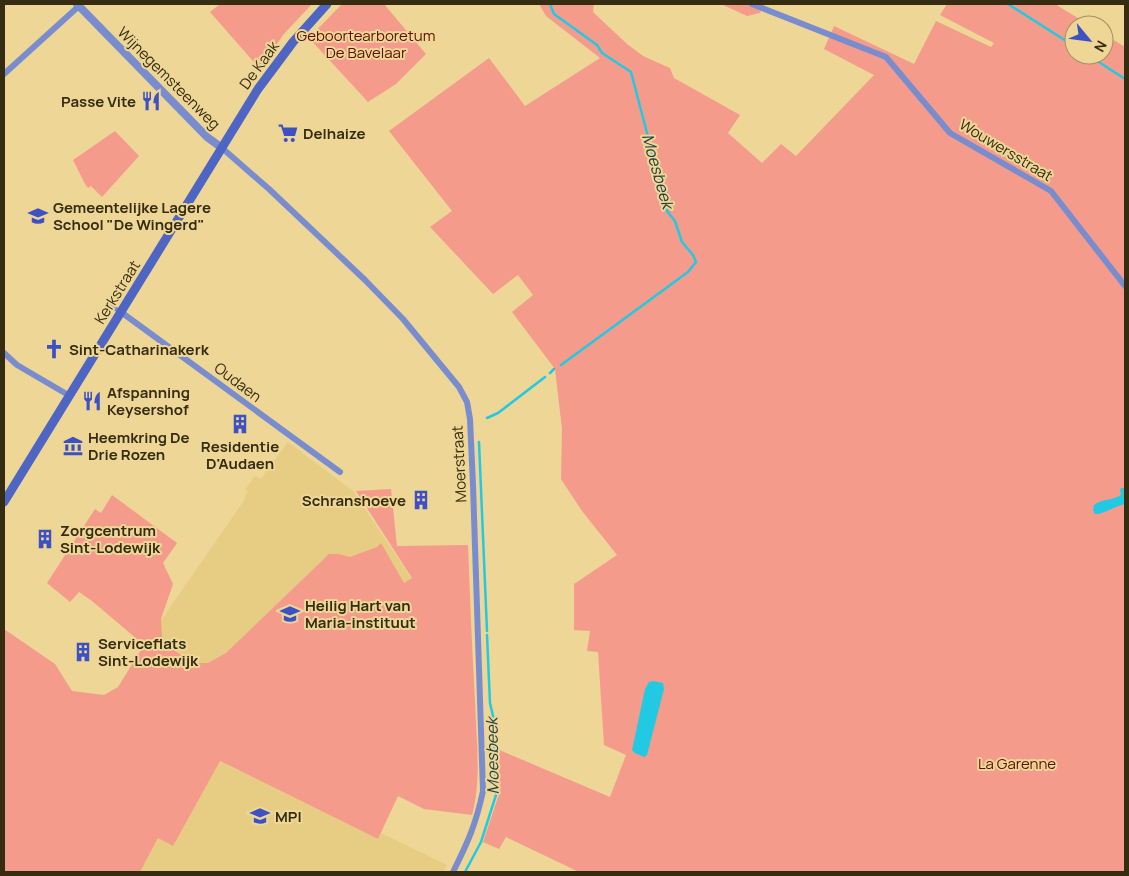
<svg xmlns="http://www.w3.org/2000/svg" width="1129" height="876" font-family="Manrope,sans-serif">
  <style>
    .built { fill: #e7cd84 }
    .green { fill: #f49b8c }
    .water { fill: #21cae2 }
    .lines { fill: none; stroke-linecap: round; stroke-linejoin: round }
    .stream { stroke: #21cae2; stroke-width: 2.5 }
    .pedestrian { stroke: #798dce; stroke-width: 4.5 }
    .minor { stroke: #798dce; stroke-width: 6 }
    .tertiary { stroke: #798dce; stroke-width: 8 }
    .secondary { stroke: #4e65c4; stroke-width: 9 }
    .labels { text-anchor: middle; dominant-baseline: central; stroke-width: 4; stroke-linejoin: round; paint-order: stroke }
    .park-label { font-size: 15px; fill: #5e0d05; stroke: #eed696 }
    .street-label { font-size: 15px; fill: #352c12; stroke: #eed696 }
    .poi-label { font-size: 15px; font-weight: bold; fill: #352c12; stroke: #eed696; text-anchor: start }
    .water-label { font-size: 16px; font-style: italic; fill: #214045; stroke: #eed696 }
  </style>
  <rect width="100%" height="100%" fill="#eed696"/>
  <path class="built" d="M288,442L353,491L414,582L421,761L144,645L245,499L244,498L248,492L245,489L255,476L261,479Z
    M219,761L378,839L381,833L447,865L444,872H140L158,838L172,845Z"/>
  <path class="green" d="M220,4H312L283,35L260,69L210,12Z
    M342,4H384L426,54L396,84L368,102L309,38Z
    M539,4H594L593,12L627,44L643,56L670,68L674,78L740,115L728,133L762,163L781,144L796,156L874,75L824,49L834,26L914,64L936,21L991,47L994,43L940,15L947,4H1055L1089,25H1074V55H1104V34L1125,47V872H579L506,837L499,849L483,842L500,791L497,749L610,797L626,755L604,745L598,652L587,651L590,631L574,630V584L617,555L582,511L561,479L562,429L555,369L512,312L533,295L518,275L493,294L430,227L452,211L389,131L489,58L525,106L600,58L546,16Z
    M721,4H764L760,13L747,16Z
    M115,131L139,156L102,197L91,186L88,188L85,184L73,160Z
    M391,489L397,546L468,545C470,597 472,649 475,701C476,738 482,779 472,815L424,809L398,796L378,839L220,761L173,846L158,838L140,872H4V629L55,664L72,691L104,695L118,687L144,645L92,601L79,592L70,602L47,583L95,509L101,513L112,495L177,543L163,563L173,584L161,619L162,636L169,647L193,663H208L226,653L329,554H339L350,557L377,547L381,543L404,583L412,578L356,491Z"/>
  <path class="water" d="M1122,488H1125V504C1115,506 1102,515 1095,514L1093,510L1094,505C1104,498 1112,501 1121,495L1120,489Z
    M653,681L663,683L664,689L647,755L644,757L635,753L632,750L645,689L649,682Z"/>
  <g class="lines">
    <path class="stream" d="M550,4L554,14L597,45L602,53L631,72L657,171L668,196L667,211L675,221L682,242L693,255L696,262L688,272L561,365
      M1008,4L1074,46
      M1088,55L1125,79
      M550,373L554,369
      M487,418L498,413L545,377
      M479,442L487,631
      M465,872L481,842L496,795L495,760L493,716L490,703L487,635"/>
    <path class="pedestrian" d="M111,306L121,312"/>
    <path class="minor" d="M752,4L886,57L950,133L1051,191L1125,286
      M4,74L79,6
      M222,148L269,189L365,280L403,319L459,387L467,402L470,419L473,485L483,791C476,824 468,842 453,872
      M121,312L340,472
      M4,353L17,365L70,396"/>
    <path class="tertiary" d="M77,4L207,137L222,148"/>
    <path class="secondary" d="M4,502L258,89L293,42L327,4"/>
  </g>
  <defs>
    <symbol id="restaurant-bare" viewBox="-9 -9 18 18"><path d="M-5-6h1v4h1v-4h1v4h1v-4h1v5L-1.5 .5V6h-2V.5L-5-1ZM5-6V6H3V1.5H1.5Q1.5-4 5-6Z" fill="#3c51c4" stroke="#eed696" stroke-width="2.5" paint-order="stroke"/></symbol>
    <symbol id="supermarket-bare" viewBox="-9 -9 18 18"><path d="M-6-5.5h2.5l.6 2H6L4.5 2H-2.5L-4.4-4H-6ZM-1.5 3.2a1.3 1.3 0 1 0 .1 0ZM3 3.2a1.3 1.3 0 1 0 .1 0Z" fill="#3c51c4" stroke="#eed696" stroke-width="2.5" paint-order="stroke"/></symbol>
    <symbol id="school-bare" viewBox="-9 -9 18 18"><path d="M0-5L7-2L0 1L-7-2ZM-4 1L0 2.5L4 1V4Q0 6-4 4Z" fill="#3c51c4" stroke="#eed696" stroke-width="2.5" paint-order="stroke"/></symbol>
    <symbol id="church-bare" viewBox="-9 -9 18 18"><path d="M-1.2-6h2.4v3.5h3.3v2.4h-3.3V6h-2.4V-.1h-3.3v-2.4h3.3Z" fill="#3c51c4" stroke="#eed696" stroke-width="2.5" paint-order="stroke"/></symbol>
    <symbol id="building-bare" viewBox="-9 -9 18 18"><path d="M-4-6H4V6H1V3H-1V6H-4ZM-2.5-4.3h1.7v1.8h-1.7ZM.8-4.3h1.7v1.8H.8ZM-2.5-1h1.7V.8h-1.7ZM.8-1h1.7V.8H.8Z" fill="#3c51c4" stroke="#eed696" stroke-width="2.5" paint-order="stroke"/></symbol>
    <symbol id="museum-bare" viewBox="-9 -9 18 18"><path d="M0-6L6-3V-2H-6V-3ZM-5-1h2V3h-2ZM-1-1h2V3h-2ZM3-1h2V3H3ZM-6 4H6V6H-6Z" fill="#3c51c4" stroke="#eed696" stroke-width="2.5" paint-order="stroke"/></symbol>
  </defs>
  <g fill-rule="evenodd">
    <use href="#restaurant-bare" x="137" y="87" width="28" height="28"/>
    <use href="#supermarket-bare" x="274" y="119" width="28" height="28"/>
    <use href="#school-bare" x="24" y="202" width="28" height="28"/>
    <use href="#church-bare" x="40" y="335" width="28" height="28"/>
    <use href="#restaurant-bare" x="78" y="387" width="28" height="28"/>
    <use href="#building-bare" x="226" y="410" width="28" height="28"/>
    <use href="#museum-bare" x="59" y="432" width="28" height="28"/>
    <use href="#building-bare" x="407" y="486" width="28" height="28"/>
    <use href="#building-bare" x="31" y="525" width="28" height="28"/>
    <use href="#school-bare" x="276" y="600" width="28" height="28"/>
    <use href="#building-bare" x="69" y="638" width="28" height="28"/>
    <use href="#school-bare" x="246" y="802" width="28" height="28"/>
  </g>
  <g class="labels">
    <g class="park-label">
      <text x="366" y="35">Geboortearboretum<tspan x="366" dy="17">De Bavelaar</tspan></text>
      <text x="1017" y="763">La Garenne</text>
    </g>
    <g class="street-label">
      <text transform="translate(259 65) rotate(-54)">De Kaak</text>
      <text transform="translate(169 78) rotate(45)">Wijnegemsteenweg</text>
      <text transform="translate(1006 150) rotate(31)">Wouwersstraat</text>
      <text transform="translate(117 292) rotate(-58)">Kerkstraat</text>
      <text transform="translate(238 382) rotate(37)">Oudaen</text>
      <text transform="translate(459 464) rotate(-93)">Moerstraat</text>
    </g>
    <g class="poi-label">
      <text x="136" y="101" text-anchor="end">Passe Vite</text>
      <text x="303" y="133">Delhaize</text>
      <text x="53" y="207">Gemeentelijke Lagere<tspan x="53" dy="17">School "De Wingerd"</tspan></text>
      <text x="69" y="349">Sint-Catharinakerk</text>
      <text x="107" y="392">Afspanning<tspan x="107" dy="17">Keysershof</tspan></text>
      <text x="88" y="437">Heemkring De<tspan x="88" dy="17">Drie Rozen</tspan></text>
      <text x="240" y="446" text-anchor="middle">Residentie<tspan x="240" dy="17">D'Audaen</tspan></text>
      <text x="406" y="500" text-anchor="end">Schranshoeve</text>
      <text x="60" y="530">Zorgcentrum<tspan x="60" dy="17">Sint-Lodewijk</tspan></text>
      <text x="305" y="605">Heilig Hart van<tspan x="305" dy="17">Maria-instituut</tspan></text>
      <text x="98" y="643">Serviceflats<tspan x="98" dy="17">Sint-Lodewijk</tspan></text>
      <text x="275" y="816">MPI</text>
    </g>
    <g class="water-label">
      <text transform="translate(658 171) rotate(74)">Moesbeek</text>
      <text transform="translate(492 756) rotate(-91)">Moesbeek</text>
    </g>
  </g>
  <rect width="1129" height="876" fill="none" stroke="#352c12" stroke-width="10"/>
  <g transform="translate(1089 40) rotate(119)"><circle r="24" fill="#eed696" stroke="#a49261"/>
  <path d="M0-4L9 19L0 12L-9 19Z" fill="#3c51c4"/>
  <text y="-8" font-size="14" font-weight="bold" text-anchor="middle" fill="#352c12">N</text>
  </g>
</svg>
